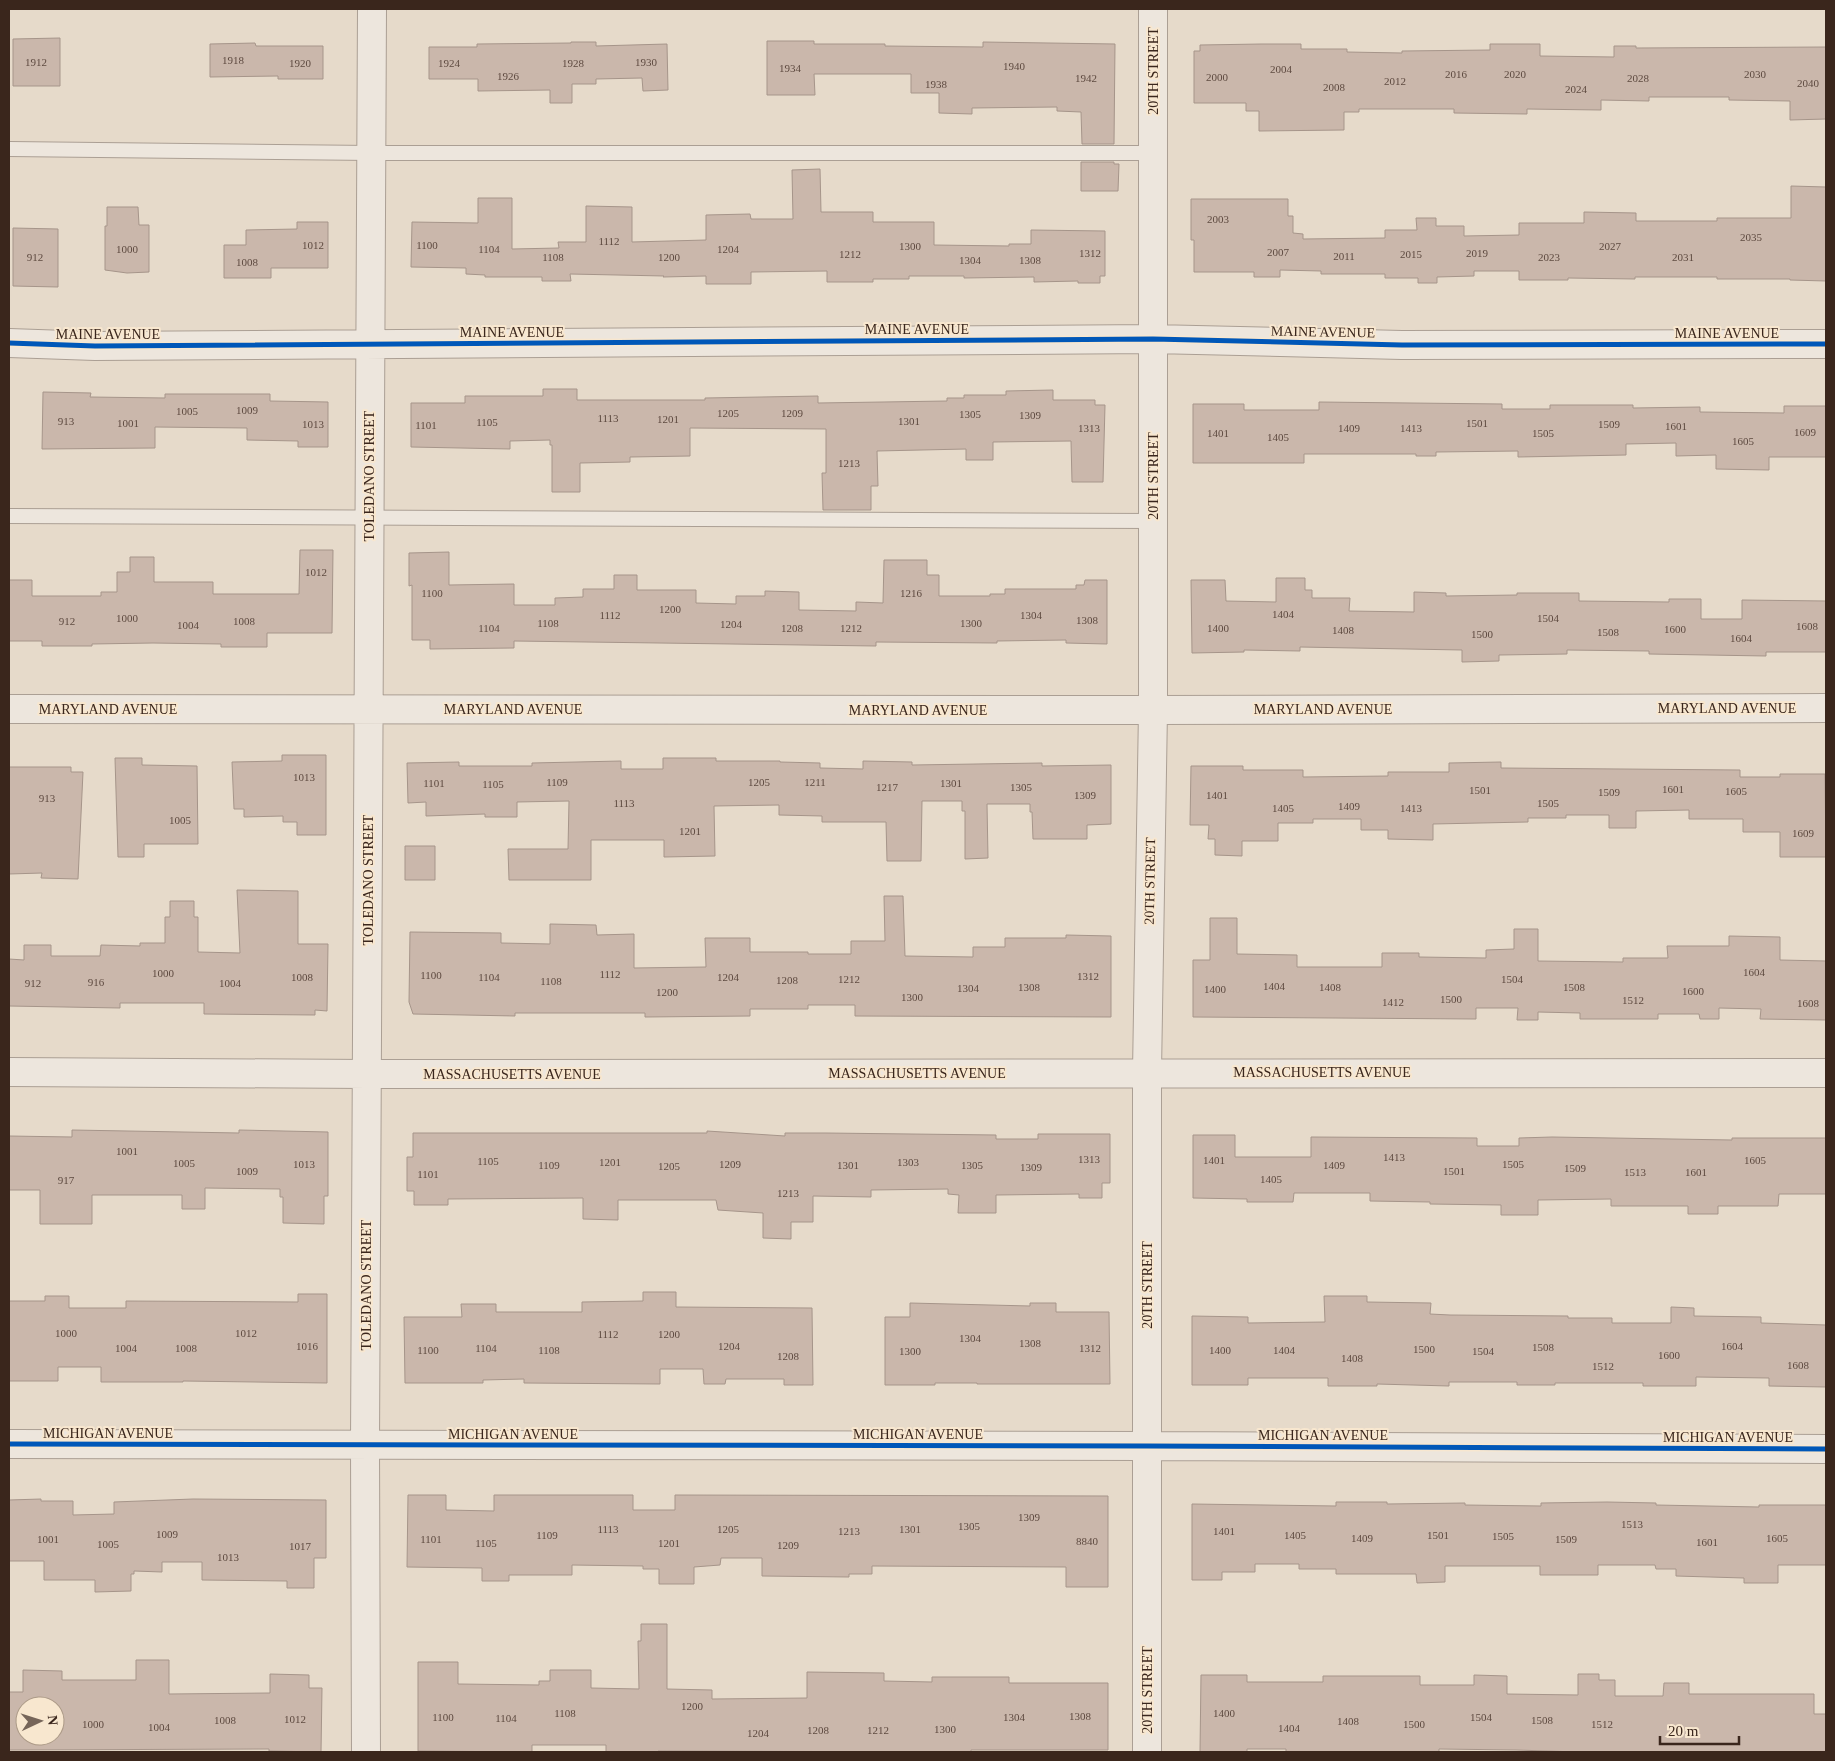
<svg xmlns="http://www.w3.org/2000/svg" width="1835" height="1761" font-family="'Times New Roman',serif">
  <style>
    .building { fill: #cab7ab; stroke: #a6958a; fill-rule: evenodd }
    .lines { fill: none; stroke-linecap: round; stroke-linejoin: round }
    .lane-casing { stroke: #ab9f94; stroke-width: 16 }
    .street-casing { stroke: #ab9f94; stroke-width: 30 }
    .lane { stroke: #ede6dd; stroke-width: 14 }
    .street { stroke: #ede6dd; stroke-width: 28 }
    .cycleway-casing { stroke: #f8e7cf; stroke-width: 8 }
    .cycleway { stroke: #0057b8; stroke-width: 5 }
    .labels { text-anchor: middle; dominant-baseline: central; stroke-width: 4; stroke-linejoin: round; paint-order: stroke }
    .number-label { font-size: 11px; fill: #5e4a40 }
    .street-label { font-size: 14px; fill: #3a261c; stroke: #f8e7cf }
  </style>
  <rect width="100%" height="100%" fill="#e6daca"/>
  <path class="building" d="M60,38V86H13V39Z
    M767,41H814V44H885V46L983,47V42L1115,44L1114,144H1082L1081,112L1057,111V107L972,108V114L939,113V93H911V74H814L815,95H767Z
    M571,42H596V46L667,44L668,90L643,91L642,78L596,79V84H572V103H550V90L478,91V79H429V47H477V44L571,43Z
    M255,43L256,46H323V79H278V76L210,77V44Z
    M1261,44H1301V49H1347V52L1402,53V51L1490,50V44H1540V56L1614,57V46H1636V48L1826,47V119L1790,120V101L1729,100V97H1649V101L1601,100V110L1527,109V114L1454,113V109H1359V112H1344V130L1259,131V111H1246V103H1194V51H1200V45Z
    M1081,162H1114V164H1119L1118,191H1081Z
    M820,169L821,212H873V222H934V245L1009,246V244H1031V230L1105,231V276H1100V283H1078V281L1034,282V277L964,278V276H909V279H873V282H827V271L751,272V284H706V276L663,277L664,276L570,274L571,281H542V277H485V275L466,274V268L411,267L412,222L478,223V198H512V249L559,248L558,242H586V206L632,207V242L706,240V215L750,214L751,219H793L792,170Z
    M1791,186L1826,187V281L1790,280V279H1717V277H1635V279L1568,278V280H1519V271H1474V276L1437,277V283H1418V278H1385V274H1321V271L1280,270V277H1254V272H1194V240H1191V199H1288V216H1293V233L1303,234V239L1385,238V230H1417L1416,218H1436V226H1464V236L1519,235V223H1584V212L1636,213V221H1717V218H1791Z
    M107,207H138L139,225H149V272L127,273L105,270V226H107Z
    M297,222H328V268H271V278H224V245H246V230L297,229Z
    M13,228L58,229V287L13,286Z
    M543,389H577V400H705V398L818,396V403L947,401V398H964V395H1006V391L1053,390V400H1095V405H1105L1103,482H1072L1071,441L993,442V460H966V449L877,451L878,486H871V510H823L822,473H826V429L690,428V456L630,457V462L580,463V492H552V445H550V440L510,441V449L411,447V403H465V396H543Z
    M43,392L91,393L90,397L165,398V394H270V401L328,402V447H298V441L247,440V428L155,427V448L42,449Z
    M1319,402L1502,404V409H1550V405H1633V408L1700,407V412L1784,413V406H1826V457H1769V470L1716,469V455L1676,456V443L1626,444V455L1518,457V451L1436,452V456H1416V454H1304V463H1193V404H1244V410H1319Z
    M300,550H333L332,633H267V647H221V644L153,643L92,644V646H42V641H9V580H32V596H101V592H117V572H130V557H154V582H213V594H299Z
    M449,552V585L514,584V605H555V598L583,597V589H614V575H637V590H696V603L736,604V596H765V591L799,592V610L856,611V602L883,603L884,560H927V575H939V596H990V594H1005V589H1076V585H1084L1085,580H1107V644L1066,643V640L997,641V643L876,642V646L514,641V648L430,649V640H412V585L409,586V553Z
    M1276,578H1305V590H1312V598H1350L1349,611L1414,612V592L1446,593V596L1517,595V593H1579V601L1669,602V599H1701V619H1742V600L1826,601V652H1766V656L1649,654V651L1567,650V654L1499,655V661L1462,662V650L1300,647V651L1244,650V652L1192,653L1191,580H1225L1226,601L1276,602Z
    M282,755H326V835H297V822H283V816L244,817V809H234L232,762L282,761Z
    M115,758H142V765L197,766L198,844H144V857H118Z
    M663,758H716V761H780V762L820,763V768L863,769V761L912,762V765L1042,763V766L1111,765V824L1087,825V839H1033L1032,812H1030V804H987L988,858L965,859V811H962V801H922L921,861H887L886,822H822V816L779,815V805L714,806L715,856L664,857V840H591V880H509L508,849H568L569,801L517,802V817H485V814L426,816V802L408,803L407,763L459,762V766H532V763L621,761V769H663Z
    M1501,762V768L1740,770V777H1780V774H1825L1826,857H1780V832H1743V819H1689V810L1636,811V828H1609V815H1566V818H1528V822L1433,824V840L1388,839V830H1361V819H1313V823H1278V841H1242V856L1215,855V839H1208L1209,825H1190L1191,766H1243V770H1303V777L1388,776V772H1449V763Z
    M9,767H71V772H83L78,879L41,878L42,873L9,874Z
    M405,846H435V880H405Z
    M237,890L298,891V944H328L327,1011L315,1010V1015L204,1014V1003H120V1008L9,1006V959L24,960V945H51V956H100L101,945L140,946V943H165V917H170V901H194V917H198V952L240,953Z
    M884,896H903L905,956L973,957V947H1005V938H1066V935L1111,936V1017L855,1016V1005H808V1009H750V1016L645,1017V1013H515V1016L413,1014L409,1002L410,932L501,933V943L550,944V924L596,925L597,935L634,934V968L706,967L705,938H750V952H808V954H851V941H885Z
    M1210,918H1237V954L1297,955V967H1382V953H1419V957L1486,958V950L1514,949V929H1538V961L1623,962V958H1668L1667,946H1729V936L1780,937V960L1826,961V1020L1760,1019L1761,1009L1719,1008V1019H1700L1699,1014H1658V1019H1580V1013L1538,1012V1020H1517L1518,1008H1476V1019L1193,1017V960H1210Z
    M72,1130L239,1133V1130L328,1132V1196H324V1224L283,1223V1197H280V1189L205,1188V1209H182V1195H92V1224H40V1190H9V1136L72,1137Z
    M707,1131L785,1136V1133H826L996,1135V1139H1038V1134H1110V1183H1102V1198H1079V1194L996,1195V1213H958L959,1195L948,1194V1189L871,1190V1197L813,1196V1222H791V1239L763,1238V1213L718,1210L716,1200H618V1220L583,1219V1198L448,1199V1205H414V1191H407V1157H413V1133H707Z
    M1193,1135H1235V1157H1311V1137L1477,1138V1146H1519V1138L1552,1137L1732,1140V1138H1826V1194H1779L1778,1206H1718V1214H1688V1206H1611V1199L1538,1200V1215H1501V1205L1430,1204V1202L1370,1201V1193H1294L1293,1202H1247V1199L1193,1198Z
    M643,1292H676V1307L812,1308L813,1385H784V1379H726L725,1384H704L703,1369H660V1384L524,1383V1379L483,1380V1383H405L404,1317H462L461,1304H496V1312H582V1302L643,1301Z
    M298,1294H327V1383L183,1381V1382H101V1367H58V1381H9V1301H45V1296H69V1308H126V1301L298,1302Z
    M1324,1296H1367V1302L1431,1303L1430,1314L1450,1315L1568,1316V1318H1612V1323H1671V1307L1694,1308V1316L1761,1317V1323L1826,1325V1387L1769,1386V1378L1696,1377V1386H1643V1383H1555V1385H1517V1382H1449V1386L1377,1384V1386H1328V1378H1248V1385H1192V1316L1248,1317V1323L1325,1322Z
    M910,1303L1030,1306V1303H1056V1312H1109L1110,1384H977V1383H935V1385H885V1317H910Z
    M408,1495H446V1510L494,1511V1495H633V1510H675V1495L1108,1496V1587H1066V1567L872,1566V1574H849V1577L762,1576V1558H721L720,1565L694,1567V1584H659V1569H643V1566L572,1565V1575H509V1581H482V1568L407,1567Z
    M41,1499V1501H73V1515L114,1514V1502L193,1499L326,1500V1558H314V1588H287V1581L202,1580V1562H162V1572L134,1571V1574H131V1591L95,1592V1580H44V1561H9V1500Z
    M1336,1502H1387V1504L1465,1503V1505L1541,1506V1503L1607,1502L1656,1503V1505L1759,1507V1505H1826V1565H1778V1583H1744V1578L1676,1576V1569H1656L1655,1565H1598V1575H1540V1566H1445V1582L1417,1583L1416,1574H1336V1569H1299V1564H1255V1572H1222V1580H1192V1504L1336,1506Z
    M641,1624H667V1689L712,1690V1699L807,1698V1672L884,1673V1681L932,1682V1677H1009V1683H1108V1750H971V1752L658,1751V1752H606V1745H532V1752L418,1751V1662H458V1684L539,1685V1681H550V1670H591V1688L639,1689L638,1641H641Z
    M136,1660H169V1694L270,1693V1674L309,1675V1688H322L321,1752L269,1751V1749L9,1750V1692H23V1670L62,1671V1680H136ZM25,1706H55V1736H25Z
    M1578,1674H1599V1680H1615V1696H1663L1664,1683H1689V1694H1814V1714H1826V1752H1578L1516,1750L1439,1749V1752H1286V1749H1247V1752H1200L1201,1675H1247V1682H1323V1676H1420V1685H1474V1675L1507,1676V1694L1578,1695Z"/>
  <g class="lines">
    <defs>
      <path id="lane" d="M9,149L371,153H1154
        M9,516L1153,521"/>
      <path id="street" d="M9,343L95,346L1153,339L1402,345L1826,344
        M9,709L1153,710L1826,708
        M9,1072L367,1074L1826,1073
        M9,1444L1147,1446L1826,1449
        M366,1752L365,1445L372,9
        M1147,1752V1072L1153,710V9"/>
    </defs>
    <use href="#lane" class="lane-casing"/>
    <use href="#street" class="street-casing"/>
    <use href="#lane" class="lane"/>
    <use href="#street" class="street"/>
    <defs>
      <path id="cycleway" d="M9,343L95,346L1153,339L1402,345L1826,344
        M9,1444L1147,1446L1826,1449"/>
    </defs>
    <use href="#cycleway" class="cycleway-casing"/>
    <use href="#cycleway" class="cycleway"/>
  </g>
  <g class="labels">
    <g class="number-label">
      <text x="233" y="60">1918</text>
      <text x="36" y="62">1912</text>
      <text x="646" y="62">1930</text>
      <text x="300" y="63">1920</text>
      <text x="449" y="63">1924</text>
      <text x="573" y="63">1928</text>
      <text x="1014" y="66">1940</text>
      <text x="790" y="68">1934</text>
      <text x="1281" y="69">2004</text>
      <text x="1456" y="74">2016</text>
      <text x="1515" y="74">2020</text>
      <text x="1755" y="74">2030</text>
      <text x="508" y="76">1926</text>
      <text x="1217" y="77">2000</text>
      <text x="1086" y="78">1942</text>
      <text x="1638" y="78">2028</text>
      <text x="1395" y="81">2012</text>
      <text x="1808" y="83">2040</text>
      <text x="936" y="84">1938</text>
      <text x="1334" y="87">2008</text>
      <text x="1576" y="89">2024</text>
      <text x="1218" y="219">2003</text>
      <text x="1751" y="237">2035</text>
      <text x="609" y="241">1112</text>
      <text x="313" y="245">1012</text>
      <text x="427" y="245">1100</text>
      <text x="910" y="246">1300</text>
      <text x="1610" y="246">2027</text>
      <text x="127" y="249">1000</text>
      <text x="489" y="249">1104</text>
      <text x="728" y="249">1204</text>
      <text x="1278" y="252">2007</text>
      <text x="1090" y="253">1312</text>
      <text x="1477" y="253">2019</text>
      <text x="850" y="254">1212</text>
      <text x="1411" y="254">2015</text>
      <text x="1344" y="256">2011</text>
      <text x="35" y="257">912</text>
      <text x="553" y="257">1108</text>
      <text x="669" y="257">1200</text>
      <text x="1549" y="257">2023</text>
      <text x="1683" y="257">2031</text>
      <text x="970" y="260">1304</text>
      <text x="1030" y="260">1308</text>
      <text x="247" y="262">1008</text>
      <text x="247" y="410">1009</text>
      <text x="187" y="411">1005</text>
      <text x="728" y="413">1205</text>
      <text x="792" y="413">1209</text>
      <text x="970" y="414">1305</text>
      <text x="1030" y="415">1309</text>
      <text x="608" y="418">1113</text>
      <text x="668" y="419">1201</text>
      <text x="66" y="421">913</text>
      <text x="909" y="421">1301</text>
      <text x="487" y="422">1105</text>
      <text x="128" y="423">1001</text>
      <text x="1477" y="423">1501</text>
      <text x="313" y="424">1013</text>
      <text x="1609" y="424">1509</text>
      <text x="426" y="425">1101</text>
      <text x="1676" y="426">1601</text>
      <text x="1089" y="428">1313</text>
      <text x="1349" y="428">1409</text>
      <text x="1411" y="428">1413</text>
      <text x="1805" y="432">1609</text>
      <text x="1218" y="433">1401</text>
      <text x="1543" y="433">1505</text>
      <text x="1278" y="437">1405</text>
      <text x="1743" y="441">1605</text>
      <text x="849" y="463">1213</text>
      <text x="316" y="572">1012</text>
      <text x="432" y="593">1100</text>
      <text x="911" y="593">1216</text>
      <text x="670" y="609">1200</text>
      <text x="1283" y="614">1404</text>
      <text x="610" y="615">1112</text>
      <text x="1031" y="615">1304</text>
      <text x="127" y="618">1000</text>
      <text x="1548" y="618">1504</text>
      <text x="1087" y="620">1308</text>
      <text x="67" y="621">912</text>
      <text x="244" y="621">1008</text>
      <text x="548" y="623">1108</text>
      <text x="971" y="623">1300</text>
      <text x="731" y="624">1204</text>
      <text x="188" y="625">1004</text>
      <text x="1807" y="626">1608</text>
      <text x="489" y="628">1104</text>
      <text x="792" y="628">1208</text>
      <text x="851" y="628">1212</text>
      <text x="1218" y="628">1400</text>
      <text x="1675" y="629">1600</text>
      <text x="1343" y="630">1408</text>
      <text x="1608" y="632">1508</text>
      <text x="1482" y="634">1500</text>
      <text x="1741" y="638">1604</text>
      <text x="304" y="777">1013</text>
      <text x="557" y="782">1109</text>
      <text x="759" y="782">1205</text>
      <text x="815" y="782">1211</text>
      <text x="434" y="783">1101</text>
      <text x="951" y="783">1301</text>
      <text x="493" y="784">1105</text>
      <text x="887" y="787">1217</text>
      <text x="1021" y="787">1305</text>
      <text x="1673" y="789">1601</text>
      <text x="1480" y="790">1501</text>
      <text x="1736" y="791">1605</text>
      <text x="1609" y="792">1509</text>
      <text x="1085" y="795">1309</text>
      <text x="1217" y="795">1401</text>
      <text x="47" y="798">913</text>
      <text x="624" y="803">1113</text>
      <text x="1548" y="803">1505</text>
      <text x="1349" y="806">1409</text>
      <text x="1283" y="808">1405</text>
      <text x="1411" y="808">1413</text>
      <text x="180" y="820">1005</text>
      <text x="690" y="831">1201</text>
      <text x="1803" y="833">1609</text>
      <text x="1754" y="972">1604</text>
      <text x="163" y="973">1000</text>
      <text x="610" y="974">1112</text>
      <text x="431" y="975">1100</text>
      <text x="1088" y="976">1312</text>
      <text x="302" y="977">1008</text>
      <text x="489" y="977">1104</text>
      <text x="728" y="977">1204</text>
      <text x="849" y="979">1212</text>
      <text x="1512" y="979">1504</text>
      <text x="787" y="980">1208</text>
      <text x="551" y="981">1108</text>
      <text x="96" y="982">916</text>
      <text x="33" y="983">912</text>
      <text x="230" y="983">1004</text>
      <text x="1274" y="986">1404</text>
      <text x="1029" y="987">1308</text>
      <text x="1330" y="987">1408</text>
      <text x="1574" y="987">1508</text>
      <text x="968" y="988">1304</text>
      <text x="1215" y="989">1400</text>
      <text x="1693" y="991">1600</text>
      <text x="667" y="992">1200</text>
      <text x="912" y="997">1300</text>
      <text x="1451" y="999">1500</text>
      <text x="1633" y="1000">1512</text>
      <text x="1393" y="1002">1412</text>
      <text x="1808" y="1003">1608</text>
      <text x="127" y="1151">1001</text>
      <text x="1394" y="1157">1413</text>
      <text x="1089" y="1159">1313</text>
      <text x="1214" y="1160">1401</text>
      <text x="1755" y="1160">1605</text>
      <text x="488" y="1161">1105</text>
      <text x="610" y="1162">1201</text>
      <text x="908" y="1162">1303</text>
      <text x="184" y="1163">1005</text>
      <text x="304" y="1164">1013</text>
      <text x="730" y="1164">1209</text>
      <text x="1513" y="1164">1505</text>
      <text x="549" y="1165">1109</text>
      <text x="848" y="1165">1301</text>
      <text x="972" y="1165">1305</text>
      <text x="1334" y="1165">1409</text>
      <text x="669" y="1166">1205</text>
      <text x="1031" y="1167">1309</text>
      <text x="1575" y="1168">1509</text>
      <text x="247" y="1171">1009</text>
      <text x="1454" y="1171">1501</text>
      <text x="1635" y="1172">1513</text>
      <text x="1696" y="1172">1601</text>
      <text x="428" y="1174">1101</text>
      <text x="1271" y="1179">1405</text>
      <text x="66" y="1180">917</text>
      <text x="788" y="1193">1213</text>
      <text x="66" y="1333">1000</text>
      <text x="246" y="1333">1012</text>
      <text x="608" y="1334">1112</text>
      <text x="669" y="1334">1200</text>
      <text x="970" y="1338">1304</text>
      <text x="1030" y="1343">1308</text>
      <text x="307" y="1346">1016</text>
      <text x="729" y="1346">1204</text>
      <text x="1732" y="1346">1604</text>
      <text x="1543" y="1347">1508</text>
      <text x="126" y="1348">1004</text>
      <text x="186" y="1348">1008</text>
      <text x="486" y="1348">1104</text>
      <text x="1090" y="1348">1312</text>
      <text x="1424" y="1349">1500</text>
      <text x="428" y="1350">1100</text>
      <text x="549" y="1350">1108</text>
      <text x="1220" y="1350">1400</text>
      <text x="1284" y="1350">1404</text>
      <text x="910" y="1351">1300</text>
      <text x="1483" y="1351">1504</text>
      <text x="1669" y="1355">1600</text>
      <text x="788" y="1356">1208</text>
      <text x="1352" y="1358">1408</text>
      <text x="1798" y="1365">1608</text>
      <text x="1603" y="1366">1512</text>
      <text x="1029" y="1517">1309</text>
      <text x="1632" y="1524">1513</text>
      <text x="969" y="1526">1305</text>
      <text x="608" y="1529">1113</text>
      <text x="728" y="1529">1205</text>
      <text x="910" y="1529">1301</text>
      <text x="849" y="1531">1213</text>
      <text x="1224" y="1531">1401</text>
      <text x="167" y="1534">1009</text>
      <text x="547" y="1535">1109</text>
      <text x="1295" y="1535">1405</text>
      <text x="1438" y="1535">1501</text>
      <text x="1503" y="1536">1505</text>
      <text x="1362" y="1538">1409</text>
      <text x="1777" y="1538">1605</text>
      <text x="48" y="1539">1001</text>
      <text x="431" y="1539">1101</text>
      <text x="1566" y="1539">1509</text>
      <text x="1087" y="1541">8840</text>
      <text x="1707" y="1542">1601</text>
      <text x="486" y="1543">1105</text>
      <text x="669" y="1543">1201</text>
      <text x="108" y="1544">1005</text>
      <text x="788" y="1545">1209</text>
      <text x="300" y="1546">1017</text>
      <text x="228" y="1557">1013</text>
      <text x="692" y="1706">1200</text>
      <text x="565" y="1713">1108</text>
      <text x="1224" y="1713">1400</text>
      <text x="1080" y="1716">1308</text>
      <text x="443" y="1717">1100</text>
      <text x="1014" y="1717">1304</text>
      <text x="1481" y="1717">1504</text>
      <text x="506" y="1718">1104</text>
      <text x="295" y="1719">1012</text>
      <text x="225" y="1720">1008</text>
      <text x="1542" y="1720">1508</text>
      <text x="1348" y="1721">1408</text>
      <text x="93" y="1724">1000</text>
      <text x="1414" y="1724">1500</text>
      <text x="1602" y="1724">1512</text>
      <text x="159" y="1727">1004</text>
      <text x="1289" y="1728">1404</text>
      <text x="945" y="1729">1300</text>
      <text x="818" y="1730">1208</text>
      <text x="878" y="1730">1212</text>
      <text x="758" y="1733">1204</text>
    </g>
    <g class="street-label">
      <text transform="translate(1153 71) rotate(-90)">20TH STREET</text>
      <text x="917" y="329">MAINE AVENUE</text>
      <text x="512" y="332">MAINE AVENUE</text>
      <text transform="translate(1323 332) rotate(1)">MAINE AVENUE</text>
      <text x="1727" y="333">MAINE AVENUE</text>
      <text x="108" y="334">MAINE AVENUE</text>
      <text transform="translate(369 476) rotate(-90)">TOLEDANO STREET</text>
      <text transform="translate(1153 476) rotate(-90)">20TH STREET</text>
      <text x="1727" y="708">MARYLAND AVENUE</text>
      <text x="108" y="709">MARYLAND AVENUE</text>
      <text x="513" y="709">MARYLAND AVENUE</text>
      <text x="1323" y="709">MARYLAND AVENUE</text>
      <text x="918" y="710">MARYLAND AVENUE</text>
      <text transform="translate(368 880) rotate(-90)">TOLEDANO STREET</text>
      <text transform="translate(1150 881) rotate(-89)">20TH STREET</text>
      <text x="1322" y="1072">MASSACHUSETTS AVENUE</text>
      <text x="917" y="1073">MASSACHUSETTS AVENUE</text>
      <text x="512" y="1074">MASSACHUSETTS AVENUE</text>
      <text transform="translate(366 1285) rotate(-90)">TOLEDANO STREET</text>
      <text transform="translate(1147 1285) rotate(-90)">20TH STREET</text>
      <text x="108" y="1433">MICHIGAN AVENUE</text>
      <text x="513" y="1434">MICHIGAN AVENUE</text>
      <text x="918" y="1434">MICHIGAN AVENUE</text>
      <text x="1323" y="1435">MICHIGAN AVENUE</text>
      <text x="1728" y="1437">MICHIGAN AVENUE</text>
      <text transform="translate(1147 1690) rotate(-90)">20TH STREET</text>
    </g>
  </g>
  <rect width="1835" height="1761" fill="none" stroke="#3a261c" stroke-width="20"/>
  <g transform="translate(40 1721) rotate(86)"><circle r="24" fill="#f8e7cf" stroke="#ac9a87"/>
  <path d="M0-4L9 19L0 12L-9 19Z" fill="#766559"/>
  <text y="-8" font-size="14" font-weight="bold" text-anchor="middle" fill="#3a261c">N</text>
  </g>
  <path d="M1660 1736v8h79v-8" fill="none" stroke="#3a261c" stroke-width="2.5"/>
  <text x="1668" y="1736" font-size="15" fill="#3a261c" stroke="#f8e7cf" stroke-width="4" paint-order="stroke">20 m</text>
</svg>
